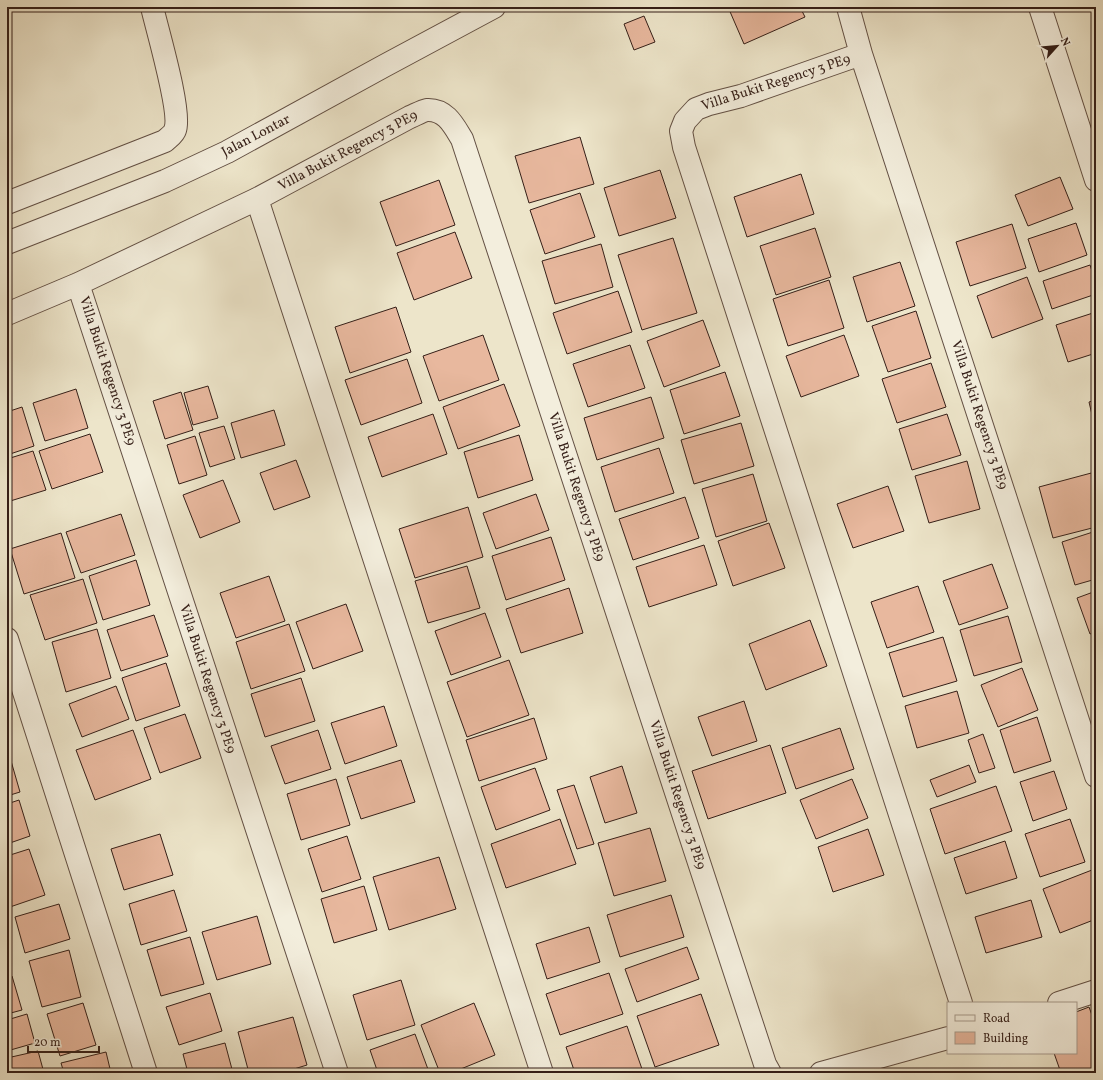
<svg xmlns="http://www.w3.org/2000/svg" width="1103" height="1080" font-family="Vollkorn,serif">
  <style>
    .building { fill: #e8b89e; stroke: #351f18 }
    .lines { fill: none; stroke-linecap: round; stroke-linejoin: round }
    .street-casing { stroke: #635044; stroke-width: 24 }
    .street { stroke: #f3eedd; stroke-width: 22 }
    .labels { text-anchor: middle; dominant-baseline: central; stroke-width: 3; stroke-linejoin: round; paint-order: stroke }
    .street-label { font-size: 14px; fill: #351f18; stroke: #f3eedd }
  </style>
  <rect width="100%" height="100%" fill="#ede5ca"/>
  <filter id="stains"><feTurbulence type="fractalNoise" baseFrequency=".005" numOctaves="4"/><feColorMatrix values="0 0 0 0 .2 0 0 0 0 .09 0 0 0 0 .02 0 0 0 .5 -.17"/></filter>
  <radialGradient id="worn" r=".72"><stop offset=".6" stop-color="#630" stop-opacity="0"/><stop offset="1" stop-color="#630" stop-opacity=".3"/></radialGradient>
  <path class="building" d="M728,7H800L805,17L744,44Z
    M644,16L655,42L634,50L624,24Z
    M580,137L594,184L529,203L515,156Z
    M660,170L676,218L619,236L604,188Z
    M801,174L814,214L747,237L734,197Z
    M1060,177L1073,209L1028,226L1015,195Z
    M439,180L455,225L396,246L380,202Z
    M580,193L595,237L545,254L530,210Z
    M1076,223L1087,255L1039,272L1028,239Z
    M1012,224L1026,268L970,286L956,242Z
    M815,228L831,277L776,295L760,246Z
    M455,232L472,278L414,300L397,253Z
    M673,238L697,313L642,330L618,255Z
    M601,244L613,287L555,304L542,261Z
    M900,262L915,306L867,322L853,277Z
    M1090,265L1096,283V294L1052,309L1043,281Z
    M1027,277L1043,319L992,338L977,296Z
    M829,280L844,328L788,346L773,299Z
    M618,291L632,332L567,354L553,313Z
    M396,307L411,352L350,373L335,327Z
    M916,311L931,358L888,372L872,326Z
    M1096,312V353L1068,362L1056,325Z
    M703,320L720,366L664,387L647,341Z
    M483,335L499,380L439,401L423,356Z
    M844,335L859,376L801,397L786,356Z
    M630,345L645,388L588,407L573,364Z
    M407,359L422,403L361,425L345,380Z
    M931,363L946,407L897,423L882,379Z
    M725,372L740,416L684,434L670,390Z
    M504,384L520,426L458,449L443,407Z
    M208,386L218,418L193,425L184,393Z
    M76,389L88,428L45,441L33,403Z
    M181,392L193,430L165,439L153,401Z
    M651,397L664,438L597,460L584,418Z
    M1096,400V432L1089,402Z
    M22,407L34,446L7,455V412Z
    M274,410L285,445L241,458L231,423Z
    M433,414L447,454L382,477L368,437Z
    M947,414L961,455L912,470L899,429Z
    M741,423L754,466L694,484L681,440Z
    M224,426L235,459L210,467L199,433Z
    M90,434L103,472L52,489L39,451Z
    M519,435L533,480L478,498L464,452Z
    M195,436L207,475L179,484L167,445Z
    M659,448L674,493L615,512L601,467Z
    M33,451L46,490L7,502V459Z
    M296,460L310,497L274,510L260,473Z
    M967,461L980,509L929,523L915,476Z
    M1095,472L1096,527L1053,538L1039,487Z
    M753,474L767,521L716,537L702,489Z
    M223,480L240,522L200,538L183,495Z
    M888,486L904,531L853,548L837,504Z
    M536,494L549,530L496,549L483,513Z
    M685,497L699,538L633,560L619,519Z
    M468,507L483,557L415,578L399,529Z
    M121,514L135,555L81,573L66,532Z
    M769,523L785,568L733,586L718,541Z
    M1096,531V579L1075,585L1062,542Z
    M61,533L75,578L24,594L10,549Z
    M551,537L565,580L506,600L492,556Z
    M704,545L717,585L649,607L636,567Z
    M136,560L150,605L103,620L89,576Z
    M992,564L1008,608L959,625L943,581Z
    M467,566L480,608L428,623L415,581Z
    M269,576L285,621L236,638L220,593Z
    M83,579L97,623L45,640L30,595Z
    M918,586L934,632L887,648L871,602Z
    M569,588L583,633L521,653L506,609Z
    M1096,591V632L1090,634L1077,598Z
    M346,604L363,651L313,669L296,622Z
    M485,613L501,657L451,675L435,631Z
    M154,615L168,656L121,671L107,630Z
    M1008,616L1022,662L974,676L960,630Z
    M810,620L827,666L766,690L749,644Z
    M289,624L305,671L251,689L236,642Z
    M97,629L111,678L66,692L52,642Z
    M943,637L957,681L903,697L889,653Z
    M1096,645V655L1093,646Z
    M7,657L15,684L7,686Z
    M509,660L529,715L467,737L447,682Z
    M166,663L180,706L136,721L122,678Z
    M1022,668L1038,710L998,727L981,685Z
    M301,678L315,721L265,737L251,694Z
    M116,686L129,719L82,737L69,704Z
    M957,691L969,733L917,748L905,706Z
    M744,701L757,741L712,756L698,717Z
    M384,706L397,746L345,764L331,723Z
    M185,714L201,758L160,773L144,728Z
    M1037,717L1051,761L1014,773L1000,730Z
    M534,718L547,759L479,781L466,740Z
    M840,728L854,769L796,789L782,748Z
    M133,730L151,779L95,800L76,750Z
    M318,730L331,769L285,784L271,746Z
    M983,734L995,768L979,773L968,740Z
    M770,745L786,793L708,819L692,771Z
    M7,747L20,792L7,796Z
    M401,760L415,802L361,819L347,777Z
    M969,765L976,782L937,797L930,780Z
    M622,766L637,813L605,823L590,777Z
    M535,768L550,810L496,830L481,787Z
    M1054,771L1067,809L1033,821L1020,782Z
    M336,779L350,825L301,840L287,794Z
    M852,779L868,818L816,839L800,800Z
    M574,785L594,844L577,849L557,790Z
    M996,786L1012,831L945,854L930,809Z
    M19,800L30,836L7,844V804Z
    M560,819L576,864L506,888L491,844Z
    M1070,819L1085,862L1040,877L1025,834Z
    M650,828L666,881L614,896L598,843Z
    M868,829L884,875L833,892L818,847Z
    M160,834L173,875L124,890L111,849Z
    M347,836L361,879L322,892L308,849Z
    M1005,841L1017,878L966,894L954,858Z
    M29,849L45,895L7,908V856Z
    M439,857L456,909L389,930L373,877Z
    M1092,870L1096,881V919L1060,933L1043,889Z
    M364,886L377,930L334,943L321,899Z
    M174,890L187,931L141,945L129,904Z
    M671,895L684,937L620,957L607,915Z
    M1031,900L1042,937L986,953L975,917Z
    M59,904L70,939L25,953L15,917Z
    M257,916L271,964L217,980L202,932Z
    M589,927L600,962L547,979L536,944Z
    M190,937L204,984L161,996L147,950Z
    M687,947L699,979L637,1002L625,969Z
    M69,950L81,997L42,1007L29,961Z
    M609,973L623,1014L560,1035L546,994Z
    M12,976L22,1010L7,1014V977Z
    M401,980L415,1025L367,1040L353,995Z
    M210,993L222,1031L179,1045L166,1007Z
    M701,994L719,1045L655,1067L637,1016Z
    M83,1003L96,1045L60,1056L47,1014Z
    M474,1003L495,1055L451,1073H440L421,1025Z
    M1089,1007L1096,1026V1073H1061L1054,1053H1076V1012Z
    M27,1014L35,1043L7,1051V1020Z
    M293,1017L307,1065L281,1073H249L238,1032Z
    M627,1026L642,1069L631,1073H575L566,1047Z
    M415,1034L429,1072L378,1073L370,1050Z
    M225,1043L233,1073H188L183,1054Z
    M38,1051L44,1073H7V1058Z
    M106,1052L111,1073H64L61,1063Z"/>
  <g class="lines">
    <defs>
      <path id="street" d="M848,7L861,54L1096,776
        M1040,7L1096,180
        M861,54L741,96L709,104L696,109L685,121L681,131L684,147L961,1003
        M257,199L542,1073
        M7,203L165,141C168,138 174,134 175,130C182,113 157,29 152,7
        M7,243L165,181L227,152L384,66L494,7
        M78,284L337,1073
        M7,314L78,284L257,199L410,117C415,115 422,111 427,110C446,109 454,126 462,139L765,1064L770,1073
        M7,639L146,1073
        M1059,1003L1096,991
        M821,1073L948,1038"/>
    </defs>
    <use href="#street" class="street-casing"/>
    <use href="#street" class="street"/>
  </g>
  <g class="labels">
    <g class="street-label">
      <text transform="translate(776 83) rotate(-18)">Villa Bukit Regency 3 PE9</text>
      <text transform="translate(256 136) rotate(-28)">Jalan Lontar</text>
      <text transform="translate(348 151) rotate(-28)">Villa Bukit Regency 3 PE9</text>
      <text transform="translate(107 371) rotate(72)">Villa Bukit Regency 3 PE9</text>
      <text transform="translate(979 415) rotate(72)">Villa Bukit Regency 3 PE9</text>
      <text transform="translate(576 487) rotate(72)">Villa Bukit Regency 3 PE9</text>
      <text transform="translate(207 679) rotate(72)">Villa Bukit Regency 3 PE9</text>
      <text transform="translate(677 795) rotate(72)">Villa Bukit Regency 3 PE9</text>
    </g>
  </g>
  <rect width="1103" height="1080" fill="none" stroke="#ede5ca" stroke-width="24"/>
  <rect x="8" y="8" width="1087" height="1064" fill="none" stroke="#351f18" stroke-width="2"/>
  <rect x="12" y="12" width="1079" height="1056" fill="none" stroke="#351f18"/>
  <rect x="947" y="1002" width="130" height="52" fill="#f3eedd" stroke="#a79b8e"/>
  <rect x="955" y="1015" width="20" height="6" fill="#f3eedd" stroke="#a79b8e"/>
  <text x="983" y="1022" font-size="12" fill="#351f18">Road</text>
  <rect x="955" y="1032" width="20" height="12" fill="#e8b89e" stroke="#a79b8e"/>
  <text x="983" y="1042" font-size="12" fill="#351f18">Building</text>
  <g transform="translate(1057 46) rotate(63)" stroke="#f3eedd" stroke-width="3" paint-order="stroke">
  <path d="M0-3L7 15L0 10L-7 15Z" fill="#351f18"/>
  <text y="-6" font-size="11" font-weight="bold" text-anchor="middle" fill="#351f18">N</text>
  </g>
  <path d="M28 1046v6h71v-6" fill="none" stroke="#351f18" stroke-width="2"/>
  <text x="34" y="1046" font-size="12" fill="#351f18" stroke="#f3eedd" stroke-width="3" paint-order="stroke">20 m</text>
  <rect width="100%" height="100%" filter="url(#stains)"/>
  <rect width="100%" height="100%" fill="url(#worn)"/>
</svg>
